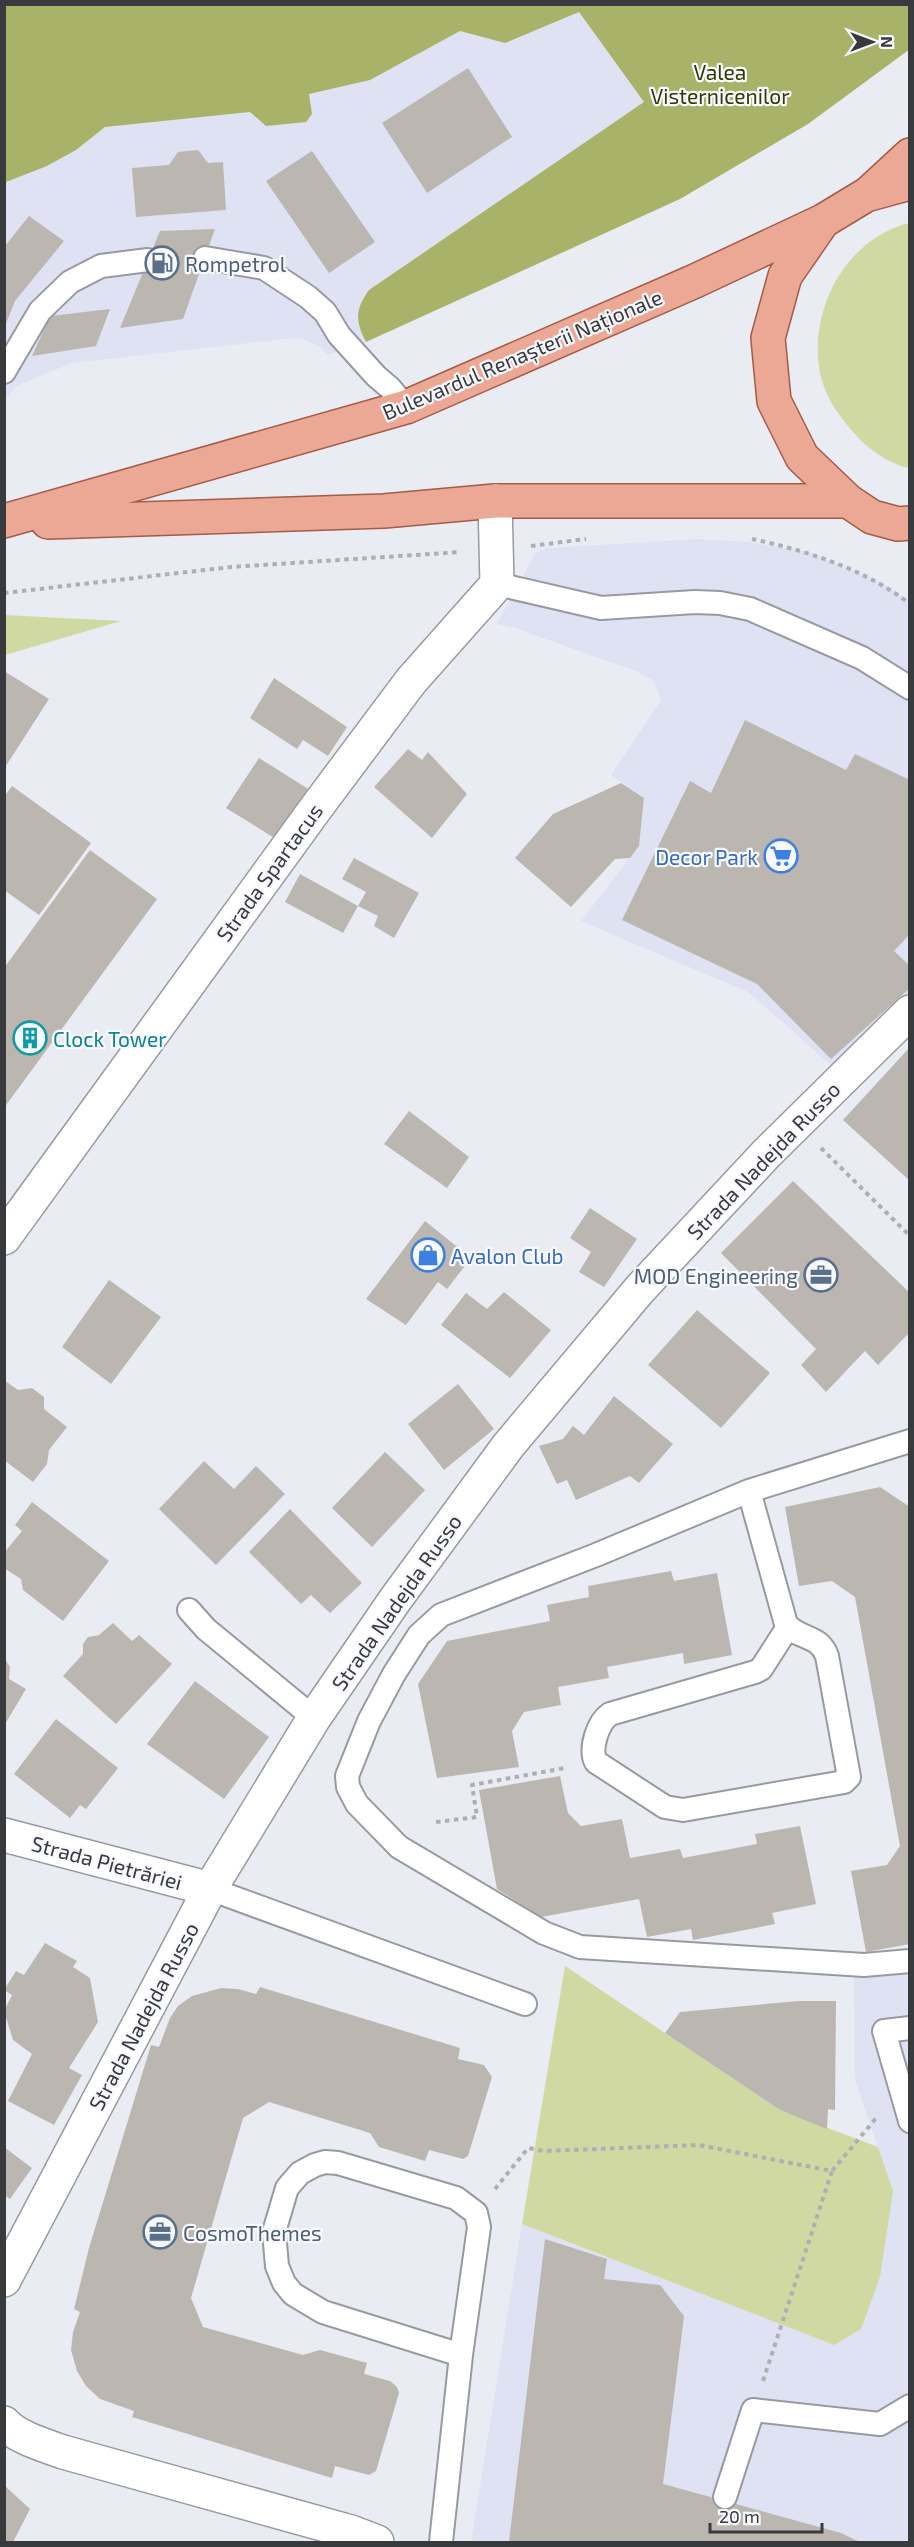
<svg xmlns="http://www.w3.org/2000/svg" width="914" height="2547" font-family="'Exo 2',sans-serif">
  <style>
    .built { fill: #dfe2f2 }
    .green { fill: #d0d9a1 }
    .forest { fill: #a8b269 }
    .building { fill: #bcb6b0 }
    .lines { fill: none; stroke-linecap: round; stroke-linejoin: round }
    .lane-casing { stroke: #989aa1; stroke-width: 26 }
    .street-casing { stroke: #989aa1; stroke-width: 36 }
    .primary-casing { stroke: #a45c47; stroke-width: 36 }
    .path { stroke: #adafb5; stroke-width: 4; stroke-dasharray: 4.5 4.5; stroke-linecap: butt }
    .lane { stroke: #fff; stroke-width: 22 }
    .street { stroke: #fff; stroke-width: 33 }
    .primary { stroke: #eba894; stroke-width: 33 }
    .labels { text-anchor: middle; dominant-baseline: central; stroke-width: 4.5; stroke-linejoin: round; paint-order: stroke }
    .park-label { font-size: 21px; fill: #333800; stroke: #f8f9fe }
    .service-label { font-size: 21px; fill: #4e5e75; stroke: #f8f9fe; text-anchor: start }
    .street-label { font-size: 21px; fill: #393a3d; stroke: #f8f9fe }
    .shop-label { font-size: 21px; fill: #366cbe; stroke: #f8f9fe; text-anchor: end }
    .culture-label { font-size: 21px; fill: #0d838f; stroke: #f8f9fe; text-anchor: start }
  </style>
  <rect width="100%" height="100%" fill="#eaecf4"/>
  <path class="built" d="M579,12L644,102L369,290L359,328L366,342L328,355L320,347L306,340L293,338L72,363L16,386L5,401V182L47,166L76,150L105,127L250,112L266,126L311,114L309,94L370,80L460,31L505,43Z
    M698,539L749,542L809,552L882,583L909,601V998L832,1066L748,992L581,921L639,846L644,798L611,775L661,700L654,681L638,672L512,627L497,624L536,552L548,548Z
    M909,1970V2542H471L522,2224L834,2345L893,2191L855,2080L854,1971Z"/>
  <path class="green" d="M909,223H910L909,468C891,465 868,449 856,435C840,418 825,397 820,373C808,309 846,239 909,223Z
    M5,615L121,621L5,655Z
    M565,1966L780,2110L878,2147L893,2191L880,2277L861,2329L834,2345L522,2224Z"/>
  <path class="forest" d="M5,4L909,5L910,49L808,124L680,199L366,342C355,321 355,310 369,290L644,102L579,12L505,43L460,31L370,80L309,94L312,114L306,122L266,126L250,112L105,127L76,150L47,166L6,182Z"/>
  <path class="building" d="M468,68L512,137L427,193L382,123Z
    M198,150L208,163L223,162L226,210L136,217L132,168L169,165L178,152Z
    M312,151L375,242L329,273L266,181Z
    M29,216L64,241L15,301L5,326V246Z
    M215,229L183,319L120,328L160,231Z
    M110,309L96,346L32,356L50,316Z
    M4,671L49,699L4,769Z
    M274,678L347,727L328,756L303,740L297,749L250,718Z
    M745,720L846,770L855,754L910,780V934L894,951L910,966V988L831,1059L757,984L622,920L690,781L711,793Z
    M408,749L422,760L428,752L467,794L432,838L374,787Z
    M259,758L310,790L276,839L226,808Z
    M621,783L644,798L639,846L630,858L615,859L571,907L515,858L553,814Z
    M12,786L91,843L39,915L4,890V797Z
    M90,850L157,899L4,1108V968Z
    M354,858L419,893L394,938L374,926L378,916L358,906L366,892L342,879Z
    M300,874L358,906L343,933L285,902Z
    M910,1047V1181L843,1120Z
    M409,1111L469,1157L447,1188L384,1144Z
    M793,1181L910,1293V1332L878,1365L865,1351L826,1392L801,1365L816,1349L721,1253Z
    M590,1208L637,1239L604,1287L579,1272L591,1252L570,1238Z
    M425,1221L471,1258L447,1289L438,1282L406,1325L366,1299Z
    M109,1280L161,1317L111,1384L62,1347Z
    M504,1292L551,1330L510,1378L441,1325L466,1293L487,1309Z
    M697,1310L770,1373L721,1428L648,1365Z
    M4,1380L18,1390L32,1388L44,1397V1409L67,1427L49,1450L47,1464L33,1482L4,1460Z
    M458,1384L494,1429L444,1470L408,1424Z
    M614,1396L673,1444L639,1483L630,1476L576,1500L567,1480L557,1484L539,1446L563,1439L573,1426L584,1435Z
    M385,1452L425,1490L372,1547L332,1508Z
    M204,1461L234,1489L256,1466L285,1494L216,1565L159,1509Z
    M880,1487L910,1507V1944L866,1952L851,1871L887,1865L900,1846L855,1597L832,1581L799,1586L785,1507Z
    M32,1502L109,1561L63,1621L23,1590L21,1579L4,1568V1553L22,1531L15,1525Z
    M290,1509L362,1583L330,1613L311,1595L301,1604L249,1552Z
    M671,1571L674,1581L717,1573L732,1655L684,1664L683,1653L607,1667L609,1678L558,1687L561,1705L524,1712L512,1731L519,1767L437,1778L418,1684L447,1641L550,1621L547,1605L589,1597L588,1586Z
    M113,1623L132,1641L139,1635L172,1664L116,1724L63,1676L83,1654V1644L88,1637L99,1635Z
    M4,1657L10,1667L9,1679L26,1689L4,1726Z
    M195,1681L269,1737L224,1799L147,1744Z
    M56,1719L118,1768L86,1809L80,1805L70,1818L14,1774Z
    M560,1776L568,1813L581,1826L622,1819L630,1858L680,1849L683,1858L757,1844L755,1834L800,1826L816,1904L772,1913L775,1924L693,1940L691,1929L647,1937L639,1899L541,1917L497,1889L479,1790Z
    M45,1943L77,1961L73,1967L90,1978L98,2022L69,2068L82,2075L54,2125L8,2101L32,2054L13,2040L4,2011L12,1995L4,1990L16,1971L24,1975Z
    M260,1987L460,2048L458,2059L484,2065L492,2077L468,2156L463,2159L429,2150L425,2161L379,2147L370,2133L269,2102L243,2118L191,2298L203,2327L303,2355L320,2350L367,2363L364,2374L390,2381L397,2387L399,2393L376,2471L369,2475L335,2466L332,2478L132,2417L134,2411L100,2399L86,2386L77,2371L71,2350L73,2332L80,2312L74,2309L89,2248L151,2045L159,2047L170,2018L178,2006L192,1996L221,1988L238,1989L256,1994Z
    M798,2001H836L835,2110L828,2109L827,2129L780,2110L665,2033L680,2012Z
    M4,2147L32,2168L10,2199L4,2195Z
    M545,2239L607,2259L604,2279L660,2285L684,2316L663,2484L841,2533L860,2542H509Z
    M4,2485L30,2509L13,2542H4Z"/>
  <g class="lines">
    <defs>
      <path id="lane" d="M205,258L264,268L308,297L325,312L339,335L376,376L390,388L406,407
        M4,372L40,311L70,282L101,266L148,260
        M497,584L601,608L695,602L720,603L750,609L862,658L910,688
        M910,1441L749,1491L596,1555L441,1615L419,1635L394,1674L369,1721L347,1776L348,1787L357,1804L399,1847L544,1933L580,1947L864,1965L910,1961
        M749,1491L786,1624C799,1640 819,1634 827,1656L849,1777L844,1782L683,1810L665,1807L596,1762C589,1749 598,1722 610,1714L755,1672L761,1669L788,1627
        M189,1610L206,1629L314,1718
        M210,1889L525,2004
        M910,2028L884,2031L910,2121
        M725,2497L753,2410L880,2424L910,2406
        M441,2542L461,2355L479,2227L476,2213L456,2198L338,2163L325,2162L315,2165L300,2173L287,2188L274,2232L277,2266L284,2283L293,2294L323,2312L461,2355"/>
      <path id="street" d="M4,1238L316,808L411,681L497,584L495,501
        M4,1835L210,1889
        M4,2280L210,1889L314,1718L395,1600L508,1446L640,1289L766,1154L910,1012
        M4,2423C18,2438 44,2445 63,2452L351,2532L377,2542"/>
      <path id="primary" d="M910,183L866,195L823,221L785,276L768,338L774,401L802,457L848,501L872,517L898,524L910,523
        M870,192L910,155
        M4,521L406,407L695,281L823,221
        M48,522L384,511L495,501H848"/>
    </defs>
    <use href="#lane" class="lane-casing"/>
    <use href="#street" class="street-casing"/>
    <use href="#primary" class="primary-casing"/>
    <path class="path" d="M752,539C805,550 867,570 910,604
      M531,546L586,539
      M4,593L231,567L461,552
      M821,1148L910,1236
      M436,1822L477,1817L472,1785L565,1768
      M495,2189L528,2148L544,2151L699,2145L832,2171L877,2117
      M763,2381L832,2171"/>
    <use href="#lane" class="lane"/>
    <use href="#street" class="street"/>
    <use href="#primary" class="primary"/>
  </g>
  <defs>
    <symbol id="fuel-ring" viewBox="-11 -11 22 22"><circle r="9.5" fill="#f8f9fe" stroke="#5c6f8a" stroke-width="1.5"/><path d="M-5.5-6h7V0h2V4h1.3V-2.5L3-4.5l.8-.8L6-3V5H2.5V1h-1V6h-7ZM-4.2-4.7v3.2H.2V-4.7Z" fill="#5c6f8a"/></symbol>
    <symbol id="supermarket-ring" viewBox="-11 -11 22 22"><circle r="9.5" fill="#f8f9fe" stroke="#3f7fe0" stroke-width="1.5"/><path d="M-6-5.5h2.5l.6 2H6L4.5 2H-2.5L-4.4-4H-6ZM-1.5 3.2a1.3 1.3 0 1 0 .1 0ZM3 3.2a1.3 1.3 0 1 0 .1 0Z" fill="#3f7fe0"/></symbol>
    <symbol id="building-ring" viewBox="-11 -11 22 22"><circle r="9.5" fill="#f8f9fe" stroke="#0f9aa8" stroke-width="1.5"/><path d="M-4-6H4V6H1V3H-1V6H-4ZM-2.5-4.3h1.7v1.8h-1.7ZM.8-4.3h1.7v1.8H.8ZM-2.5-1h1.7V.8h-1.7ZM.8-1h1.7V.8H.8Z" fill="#0f9aa8"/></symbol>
    <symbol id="shop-ring" viewBox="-11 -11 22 22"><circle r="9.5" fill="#f8f9fe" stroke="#3f7fe0" stroke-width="1.5"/><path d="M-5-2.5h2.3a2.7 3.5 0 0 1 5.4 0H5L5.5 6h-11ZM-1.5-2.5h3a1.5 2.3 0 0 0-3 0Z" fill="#3f7fe0"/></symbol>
    <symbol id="office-ring" viewBox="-11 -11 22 22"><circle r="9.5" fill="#f8f9fe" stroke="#5c6f8a" stroke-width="1.5"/><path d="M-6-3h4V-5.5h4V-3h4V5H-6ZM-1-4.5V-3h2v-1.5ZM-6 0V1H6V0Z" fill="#5c6f8a"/></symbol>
  </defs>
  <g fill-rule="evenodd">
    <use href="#fuel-ring" x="143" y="244" width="38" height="38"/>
    <use href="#supermarket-ring" x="762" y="837" width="38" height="38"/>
    <use href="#building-ring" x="11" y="1019" width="38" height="38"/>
    <use href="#shop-ring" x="409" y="1236" width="38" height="38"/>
    <use href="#office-ring" x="802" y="1256" width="38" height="38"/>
    <use href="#office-ring" x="141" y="2213" width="38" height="38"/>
  </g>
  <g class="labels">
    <g class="park-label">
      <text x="720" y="71">Valea<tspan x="720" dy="24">Visternicenilor</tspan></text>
    </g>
    <g class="service-label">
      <text x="185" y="263">Rompetrol</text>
      <text x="798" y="1275" text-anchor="end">MOD Engineering</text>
      <text x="183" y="2232">CosmoThemes</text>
    </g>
    <g class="street-label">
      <text transform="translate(522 354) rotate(-23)">Bulevardul Renașterii Naționale</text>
      <text transform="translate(269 872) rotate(-54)">Strada Spartacus</text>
      <text transform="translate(763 1160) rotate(-46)">Strada Nadejda Russo</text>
      <text transform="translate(396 1602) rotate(-55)">Strada Nadejda Russo</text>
      <text transform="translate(107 1862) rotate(15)">Strada Pietrăriei</text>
      <text transform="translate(143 2016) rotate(-62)">Strada Nadejda Russo</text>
    </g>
    <g class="shop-label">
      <text x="758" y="856">Decor Park</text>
      <text x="451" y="1255" text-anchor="start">Avalon Club</text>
    </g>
    <g class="culture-label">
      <text x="53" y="1038">Clock Tower</text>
    </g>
  </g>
  <rect width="914" height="2547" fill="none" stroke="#393a3d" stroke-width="12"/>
  <g transform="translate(872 42) rotate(90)" stroke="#f8f9fe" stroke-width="4.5" paint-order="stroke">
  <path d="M0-4.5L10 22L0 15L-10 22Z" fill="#393a3d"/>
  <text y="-9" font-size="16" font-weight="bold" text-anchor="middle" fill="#393a3d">N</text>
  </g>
  <path d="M710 2523v9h112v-9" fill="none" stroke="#393a3d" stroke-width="3"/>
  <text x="719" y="2523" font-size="18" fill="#393a3d" stroke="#f8f9fe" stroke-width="4.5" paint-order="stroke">20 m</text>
</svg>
